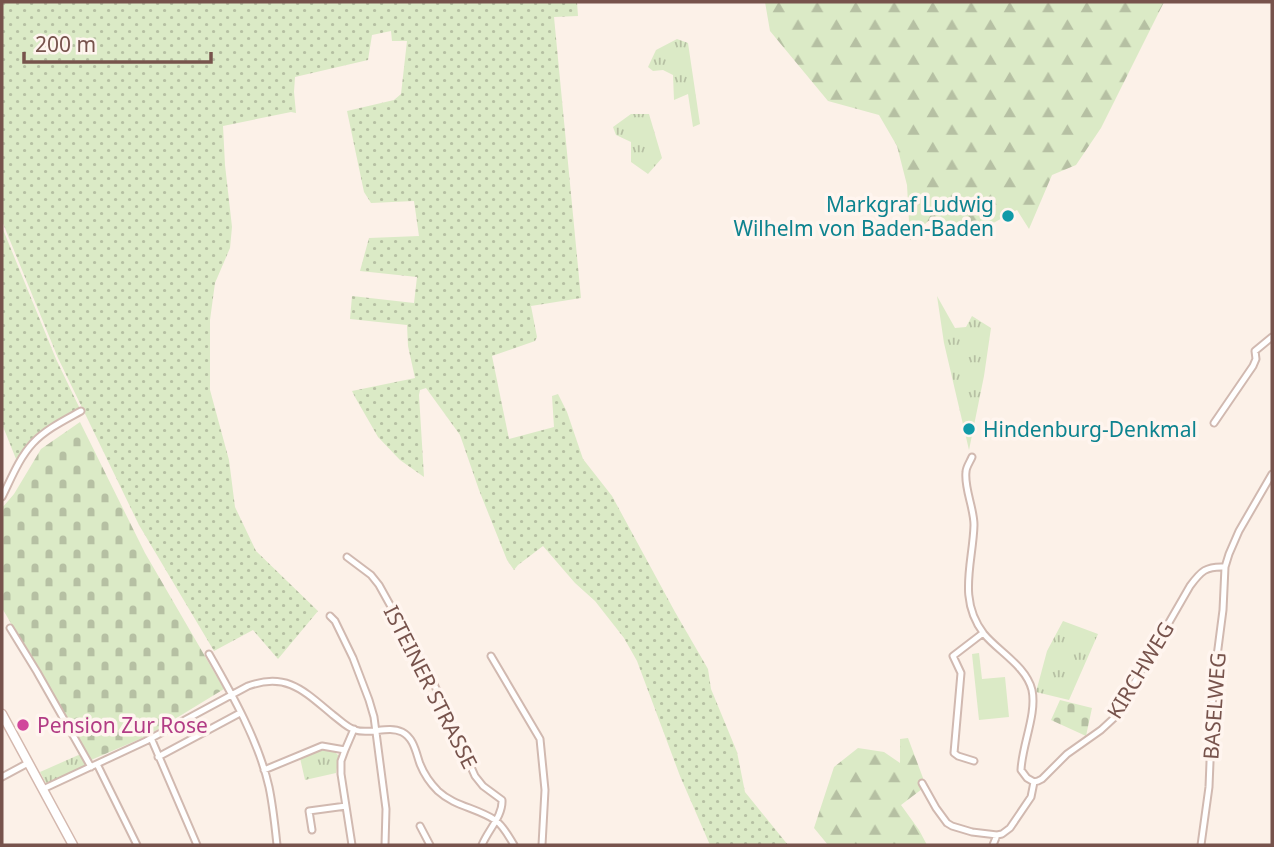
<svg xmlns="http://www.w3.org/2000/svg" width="1274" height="847" font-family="'Noto Sans',sans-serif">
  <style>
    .grass { fill: url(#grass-tufts) }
    .forest { fill: url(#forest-firs) }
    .cemetery { fill: url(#cemetery-stones) }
    .garden { fill: url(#garden-dots) }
    .pitch { fill: #dbeac6 }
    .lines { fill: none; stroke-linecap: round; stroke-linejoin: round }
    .street-casing { stroke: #d1b9b0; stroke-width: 9 }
    .secondary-casing { stroke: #d4b8ae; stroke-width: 11 }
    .street { stroke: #fff; stroke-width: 5 }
    .secondary { stroke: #fff; stroke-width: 8 }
    .culture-dot { fill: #0f9aa8; stroke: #fff5ef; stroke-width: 2.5 }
    .hotel-dot { fill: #d1479c; stroke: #fff5ef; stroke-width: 2.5 }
    .labels { text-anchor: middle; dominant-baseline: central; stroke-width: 7; stroke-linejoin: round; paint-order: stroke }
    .culture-label { font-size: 21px; fill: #0d838f; stroke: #fff5ef; text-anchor: end }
    .street-label { font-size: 21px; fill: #77534c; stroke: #fff5ef }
    .hotel-label { font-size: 21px; fill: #b23c85; stroke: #fff5ef; text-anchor: start }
  </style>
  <defs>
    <pattern id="grass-tufts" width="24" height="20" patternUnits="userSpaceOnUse" patternTransform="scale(1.75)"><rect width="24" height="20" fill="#dbeac6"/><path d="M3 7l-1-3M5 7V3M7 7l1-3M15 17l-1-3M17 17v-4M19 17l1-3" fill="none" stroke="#b6c0a3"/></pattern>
    <pattern id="forest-firs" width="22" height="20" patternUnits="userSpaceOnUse" patternTransform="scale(1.75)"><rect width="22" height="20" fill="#dbeac6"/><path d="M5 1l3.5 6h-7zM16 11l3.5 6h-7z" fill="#b6c0a3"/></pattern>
    <pattern id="cemetery-stones" width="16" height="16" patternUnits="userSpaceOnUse" patternTransform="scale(1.75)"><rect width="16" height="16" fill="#dbeac6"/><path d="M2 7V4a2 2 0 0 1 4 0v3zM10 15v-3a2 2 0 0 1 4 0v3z" fill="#b6c0a3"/></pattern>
    <pattern id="garden-dots" width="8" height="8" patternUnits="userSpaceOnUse" patternTransform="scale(1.75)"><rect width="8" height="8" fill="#dbeac6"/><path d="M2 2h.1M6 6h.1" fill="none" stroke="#b6c0a3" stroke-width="1.8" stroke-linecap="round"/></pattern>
  </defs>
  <rect width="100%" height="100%" fill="#fcf1e8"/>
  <path class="grass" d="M677,39L688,43L700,124L693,127L688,94L674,100L673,75L663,70L653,71L648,67L656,50Z
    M631,114H649L662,158L648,174L631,162V142L616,135L613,127Z
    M937,296L955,328L966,327L972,316L991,328L984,376L969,450L944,343Z
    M1063,621L1098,634L1069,700L1036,692L1047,651Z
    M319,749L333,750L339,756L336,773L305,780L300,758Z
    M83,753L91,767L48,787L40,772Z"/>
  <path class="forest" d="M765,2H1164L1101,128L1076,165L1052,175L1029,229L1017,210L986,227L928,221L910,240L907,185L897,146L879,115L828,101L770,31Z
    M908,738L926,786L901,805L919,830L927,845H828L814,828L834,767L858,748L884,752L900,763V739Z"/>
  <path class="cemetery" d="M80,422L145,553L224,689L147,736L91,760L2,608V508L14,494L41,449Z
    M1060,700L1092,708L1086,736L1051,720Z"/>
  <path class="garden" d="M2,2H577L578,16L554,17L581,298L531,306L537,337L535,341L492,356L509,439L554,427L552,396L558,394L567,412L583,459L612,496L675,612L708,669L711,689L737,752L745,792L788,845H710L680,776L637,661L624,638L595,601L575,583L543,546L518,565L514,570L507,560L479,490L460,435L426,388L420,390L419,395L424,477L400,460L378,437L355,397L352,391L415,378L408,346L407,325L350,319L352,296L414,303L417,277L360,271L369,238L419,236L414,201L371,203L364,192L347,111L394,100L401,94L407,41H392L391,31L372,35L368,60L295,77L294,92L296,113L291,112L223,126L225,165L232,227L230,248L215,283L210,320V390L229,460L235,507L256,551L318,611L278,659L253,630L214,651L139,525L58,358L2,221Z
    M2,227L56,359L81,411L40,436L18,464L2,424Z"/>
  <path class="pitch" d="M979,653L982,679L1005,677L1009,717L979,720L972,654Z"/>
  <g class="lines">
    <defs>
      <path id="street" d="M1214,423L1253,366L1256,359L1255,351L1272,337
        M972,457C970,462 966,467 966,472C964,488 974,508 974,525C973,563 957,599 984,634C999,652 1026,666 1032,690C1037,714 1022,745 1021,770L1027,778L1034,782
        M2,497C11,479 19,458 33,443C46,429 65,420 81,411
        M347,557L371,575L379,585L434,684L475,776L483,786L502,800C503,816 488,830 482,845
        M330,616L335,621L353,658L369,700L374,717L386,809L385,845
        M10,628L37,672L91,767
        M209,654C232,694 259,742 269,787C273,806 275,826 277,845
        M491,656L540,739L545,790L542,845
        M151,738L197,845
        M158,757L240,713
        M974,761L958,756L954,753L961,673L953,656L983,633
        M97,764L137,845
        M264,770L322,746L345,750
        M2,777L28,763
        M1034,782L1038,781L1042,779L1067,754L1101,730L1114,718L1190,586C1201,571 1206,566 1225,567
        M922,783L936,808L947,823L952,826L972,832L997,835L1002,834L1010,828L1031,797L1034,782
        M43,789L146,741L248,686C287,672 304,691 333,715C340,720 346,727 355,730C370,735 388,725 402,732C414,738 416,753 420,764C424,774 430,783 438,791C454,806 477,808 495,820C503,825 509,837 514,845
        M420,826L430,845
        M312,830L309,811L346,806
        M352,845L341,774V761L345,750L354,729
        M993,845L997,835
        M1201,845L1209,787L1213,687L1223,610L1225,567L1229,554L1239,531L1272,474"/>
      <path id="secondary" d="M2,714L73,845"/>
    </defs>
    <use href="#street" class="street-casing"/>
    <use href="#secondary" class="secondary-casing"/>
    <use href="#street" class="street"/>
    <use href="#secondary" class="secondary"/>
  </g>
  <g class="culture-dot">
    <circle cx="1008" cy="216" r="7"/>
    <circle cx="969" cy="429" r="7"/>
  </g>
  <circle class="hotel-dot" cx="23" cy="725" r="7"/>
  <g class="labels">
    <g class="culture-label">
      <text x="994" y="204">Markgraf Ludwig<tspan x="994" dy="24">Wilhelm von Baden-Baden</tspan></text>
      <text x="983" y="429" text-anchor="start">Hindenburg-Denkmal</text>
    </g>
    <g class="street-label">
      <text transform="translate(1140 670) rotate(-59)">KIRCHWEG</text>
      <text transform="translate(431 687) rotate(63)">ISTEINER STRASSE</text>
      <text transform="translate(1214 706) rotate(-86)">BASELWEG</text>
    </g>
    <g class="hotel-label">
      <text x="37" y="725">Pension Zur Rose</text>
    </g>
  </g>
  <rect width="1274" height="847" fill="none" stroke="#77534c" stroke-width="7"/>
  <path d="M24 52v10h187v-10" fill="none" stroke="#77534c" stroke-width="3.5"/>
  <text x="35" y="52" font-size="21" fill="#77534c" stroke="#fff5ef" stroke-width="5" paint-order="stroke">200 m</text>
</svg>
